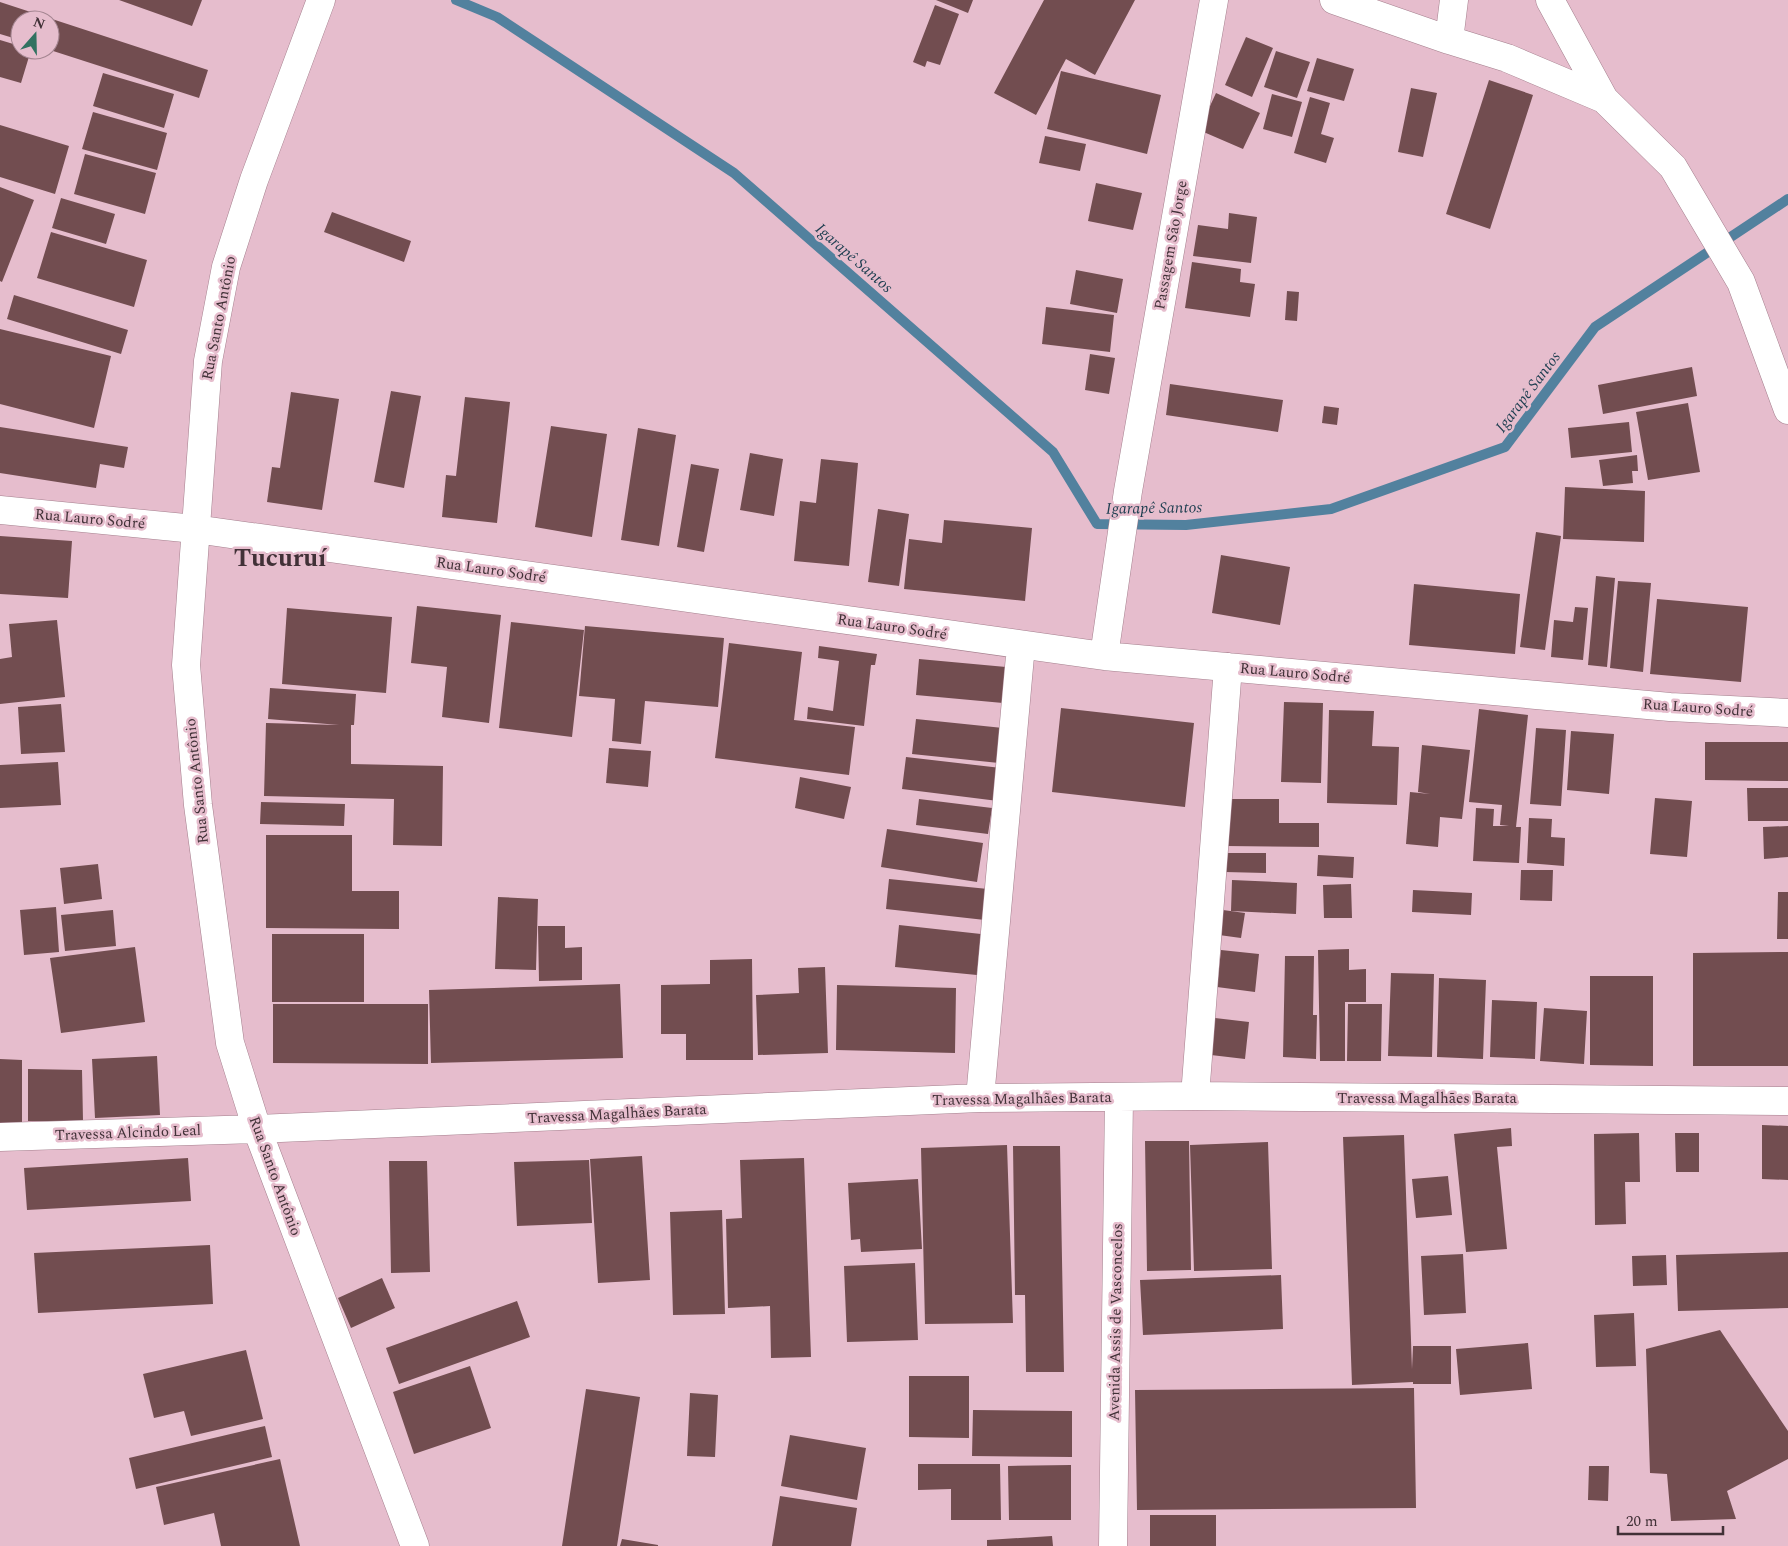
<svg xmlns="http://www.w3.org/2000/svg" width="1788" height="1546" font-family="Spectral,serif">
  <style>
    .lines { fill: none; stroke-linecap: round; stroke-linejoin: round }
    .stream { stroke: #52819e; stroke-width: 10 }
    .building { fill: #724d50 }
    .minor-casing { stroke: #a47f8d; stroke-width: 29 }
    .minor { stroke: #fff; stroke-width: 28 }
    .labels { text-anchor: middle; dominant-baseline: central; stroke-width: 5; stroke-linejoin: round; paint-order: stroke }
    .street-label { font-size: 15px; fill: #413137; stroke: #e6bdcd }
    .water-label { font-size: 16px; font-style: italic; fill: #1c3d4f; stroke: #e6bdcd }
    .town-label { font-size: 25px; font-weight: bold; fill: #413137; stroke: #e6bdcd }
  </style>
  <rect width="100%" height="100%" fill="#e6bdcd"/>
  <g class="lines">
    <path class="stream" d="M456,0L497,17L734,173L1053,452L1097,524L1186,525L1331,509L1505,447L1595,327L1788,199"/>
  </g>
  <path class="building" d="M119,0H202L192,26Z
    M936,0H973L968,13Z
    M1044,0H1135L1095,75L1066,59L1036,115L994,93Z
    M0,2L208,70L199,98L50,50V20H20V40L0,34Z
    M935,5L959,14L940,65L927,61L925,67L913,62Z
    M1246,37L1273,48L1252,97L1225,85Z
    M0,40L20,46V50H31L21,83L0,77Z
    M1276,51L1310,62L1297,98L1264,87Z
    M1317,58L1354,69L1344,101L1307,91Z
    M1061,71L1161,95L1147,154L1047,129Z
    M103,73L174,94L164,128L93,106Z
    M1489,80L1533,95L1490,229L1446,214Z
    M1411,88L1437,93L1423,157L1398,152Z
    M1216,93L1260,113L1243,149L1199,130Z
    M1272,94L1302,102L1292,137L1263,129Z
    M1310,97L1330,103L1321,134L1334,138L1326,163L1294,153Z
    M93,112L167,133L157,170L82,149Z
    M0,125L69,146L55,194L0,177Z
    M1045,136L1086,144L1080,171L1039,163Z
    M85,154L156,173L145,214L74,194Z
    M1096,183L1142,193L1133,230L1088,221Z
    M0,187L34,200L2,282L0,281Z
    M61,198L115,214L106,244L52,228Z
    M332,212L411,241L404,262L324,232Z
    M1229,213L1257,217L1251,263L1193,256L1198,225L1228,229Z
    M51,232L147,260L134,307L37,278Z
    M1192,262L1241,269L1240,282L1255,284L1250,317L1185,308Z
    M1076,270L1123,279L1117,313L1070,304Z
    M1287,291L1299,292L1297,321L1285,320Z
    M14,295L128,330L121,354L7,319Z
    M1046,307L1114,315L1110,352L1042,344Z
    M0,329L111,356L94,428L0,404Z
    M1090,354L1115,358L1109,394L1085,390Z
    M1692,367L1697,396L1603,414L1598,385Z
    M1170,384L1283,400L1278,432L1166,415Z
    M391,391L421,396L404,488L374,482Z
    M291,392L339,399L322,510L267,502L272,467L280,468Z
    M465,397L510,402L497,523L442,517L446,475L456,476Z
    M1688,403L1700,472L1648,480L1636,412Z
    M1324,406L1339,408L1337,425L1322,423Z
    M1629,422L1632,452L1571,458L1568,428Z
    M551,426L607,434L592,537L535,527Z
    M0,427L128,447L124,468L100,464L96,488L0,473Z
    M638,428L676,435L659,546L621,540Z
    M750,453L783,459L774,516L740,510Z
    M1637,455L1638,471H1632L1633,483L1603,486L1599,460Z
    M821,459L858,463L849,566L794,561L800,501L816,503Z
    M691,464L719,469L704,552L677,547Z
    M1565,487L1645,491L1644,542L1563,539Z
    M878,509L909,514L899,586L868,582Z
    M944,520L1032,528L1025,601L904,589L909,539L942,543Z
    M1536,532L1561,536L1545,650L1520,647Z
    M0,536L72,541L68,598L0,594Z
    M1221,555L1290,567L1280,625L1212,613Z
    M1596,576L1615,578L1607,667L1588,665Z
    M1618,581L1651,583L1643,672L1610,668Z
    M1414,584L1520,594L1515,654L1409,645Z
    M1657,599L1748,607L1741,682L1650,674Z
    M417,606L501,615L489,723L442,717L447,667L411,663Z
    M1575,607L1588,608L1583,660L1551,657L1554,620L1573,622Z
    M287,608L392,617L386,693L282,684Z
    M57,620L65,697L0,704V659L12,657L9,624Z
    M511,622L584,630L572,737L499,728Z
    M585,626L724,638L718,707L645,701L641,744L612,741L615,699L579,696Z
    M729,643L802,652L794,720L855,727L849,775L715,758Z
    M819,646L877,654L875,665H871L864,726L807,719L808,707L833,711L839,661L818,658Z
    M919,659L1006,667L1003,703L916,695Z
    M270,688L356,694L354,725H351V764L443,766L442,846L393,845L394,799L264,796L266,723L339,725L268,719Z
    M1284,702L1323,703L1321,783L1281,782Z
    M61,704L65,752L21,754L18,707Z
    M1061,708L1194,723L1185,807L1052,792Z
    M1479,709L1528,715L1516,827H1521L1519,863L1473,861L1476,808L1494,809L1493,826H1509L1500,825L1502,805L1469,802Z
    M1329,710L1374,711L1372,746L1399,747L1397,805L1327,803Z
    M916,719L1003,728L999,763L912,754Z
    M1536,728L1566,730L1561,806L1530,804Z
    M1571,731L1614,734L1609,794L1567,790Z
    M1705,742H1788V781L1705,780Z
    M1422,745L1470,750L1462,819L1440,817L1438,847L1406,844L1410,792L1430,794L1418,792Z
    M609,748L651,751L648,787L606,783Z
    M906,757L1001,768L998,801L902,789Z
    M58,762L61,805L0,808V765Z
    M800,777L851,787L844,819L795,808Z
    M1747,788H1788V821H1748Z
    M1655,798L1692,801L1687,857L1650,854Z
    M919,799L992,808L988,834L916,825Z
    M1226,799H1279V823H1319V847L1226,846Z
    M261,802L345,804L344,826L260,824Z
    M1529,818L1552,819L1551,837L1565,838L1564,866L1527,863Z
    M1788,826V857L1764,859L1763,827Z
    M887,829L983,843L977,882L881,867Z
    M266,835H352V891H399V929L266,928Z
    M1225,853H1266V873L1225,872Z
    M1318,855L1354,857L1353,878L1317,876Z
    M98,864L102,899L64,904L60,868Z
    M1521,870H1553L1552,901L1520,900Z
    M889,879L988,889L985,920L886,909Z
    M1232,880L1297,883L1296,914L1231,911Z
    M1351,884L1352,918H1324L1323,885Z
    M1413,890L1472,893L1471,915L1412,912Z
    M1778,892H1788V939H1777Z
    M498,897L538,899L536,970L495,969Z
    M56,907L59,952L24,955L20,910Z
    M113,910L116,946L65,951L61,915Z
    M1223,910L1245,913L1241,938L1219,935Z
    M899,925L981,934L977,975L895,967Z
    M538,926H565V948L582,947V980L539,981Z
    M272,934H364V1002H272Z
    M135,947L145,1022L61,1033L50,958Z
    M1349,949V970L1366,969V1002H1345V1061H1320L1318,950Z
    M1221,950L1259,954L1255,992L1217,987Z
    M1788,952V1066H1693V953Z
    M1285,956H1314L1313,1015H1317L1316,1059L1283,1057Z
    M752,959L753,1060H686V1034H661V985L710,984V960Z
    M825,967L828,1053L758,1055L756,995L799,993L798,968Z
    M1391,973L1434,974L1432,1057L1388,1056Z
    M1590,976H1653V1066L1590,1065Z
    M1439,978L1486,980L1483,1059L1437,1057Z
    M620,984L623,1058L431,1063L429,990Z
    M837,985L956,988L955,1053L836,1050Z
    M1492,1000L1537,1002L1535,1059L1490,1057Z
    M273,1004H428V1064L273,1063Z
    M1348,1004H1382L1381,1061H1347Z
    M1544,1008L1587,1011L1584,1064L1540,1061Z
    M1215,1018L1249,1022L1245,1059L1211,1055Z
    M157,1056L160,1115L95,1118L92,1059Z
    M0,1059L22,1060V1131H0Z
    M28,1069L82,1070L83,1121H28Z
    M1762,1125L1788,1126V1180L1762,1179Z
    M1511,1128L1512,1146L1497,1147L1507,1249L1466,1252L1454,1134Z
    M1639,1133L1640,1182H1625L1626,1224L1595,1225L1594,1134Z
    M1675,1133H1699V1172H1676Z
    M1404,1135L1412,1369L1413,1346H1451V1384H1413V1382L1352,1385L1343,1137Z
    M1145,1141H1189L1191,1270L1147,1271Z
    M1268,1142L1272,1269L1194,1271L1190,1145Z
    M1007,1145L1013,1323L925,1324L921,1148Z
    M1013,1146H1060L1064,1372H1026L1025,1295H1015Z
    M642,1156L650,1280L598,1283L590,1159Z
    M188,1158L191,1201L27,1210L24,1168Z
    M804,1158L811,1357L771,1358L770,1306L728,1308L726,1219L742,1218L740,1160Z
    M589,1160L592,1223L517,1226L514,1162Z
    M389,1161H427L430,1272L391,1273Z
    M1448,1176L1452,1215L1416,1218L1412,1179Z
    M918,1179L922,1249L861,1252L860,1239L851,1240L848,1183Z
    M722,1210L725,1314L673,1315L670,1212Z
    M210,1245L213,1304L38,1313L34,1253Z
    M1788,1252V1308L1678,1311L1676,1255Z
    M1463,1254L1466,1313L1424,1315L1421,1256Z
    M1666,1255L1667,1285L1633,1286L1632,1256Z
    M915,1263L918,1340L847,1342L844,1266Z
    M1281,1275L1283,1329L1143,1335L1140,1280Z
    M382,1278L395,1308L351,1328L338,1298Z
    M517,1301L530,1337L399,1384L386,1348Z
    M1634,1313L1636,1366L1596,1367L1594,1315Z
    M1720,1330L1788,1431V1459L1727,1491L1736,1519L1671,1521L1667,1474L1650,1473L1646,1349Z
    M1528,1343L1532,1389L1460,1395L1456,1349Z
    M246,1350L263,1419L191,1436L184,1411L154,1418L143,1374Z
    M470,1366L491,1428L414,1454L393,1392Z
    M909,1376H969V1438L909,1437Z
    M1414,1388L1416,1508L1137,1510L1135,1390Z
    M586,1389L640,1397L617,1546H562Z
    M690,1393L718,1395L715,1457L687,1456Z
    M973,1410L1072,1411V1457L972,1456Z
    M265,1426L272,1457L136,1489L129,1458Z
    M790,1435L866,1448L857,1500L781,1486Z
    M280,1459L300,1546H221L214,1513L164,1525L156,1487Z
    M918,1464H1000L1001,1520H951V1489L918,1490Z
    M1071,1465V1520H1009L1008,1466Z
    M1589,1466H1609L1608,1501L1588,1500Z
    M780,1496L857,1508L851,1546H772Z
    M1150,1515H1216V1546H1150Z
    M1052,1536L1053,1546H987V1540Z
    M622,1539L658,1545V1546H620Z"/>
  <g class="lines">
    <defs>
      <path id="minor" d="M321,0L254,180L226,267L208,361L186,665L198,805L230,1043L257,1129L415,1546
        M1334,0L1449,40L1507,58L1604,99L1673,167L1741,282L1788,410
        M1550,0L1604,99
        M1449,40L1454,0
        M0,510L195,529L1104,656L1670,707L1788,713
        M1104,656L1128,491L1214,0
        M1195,1096L1228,667
        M980,1098L1021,645
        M0,1137L257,1129L980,1098L1195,1096L1788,1101
        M1113,1546L1119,1098"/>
    </defs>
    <use href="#minor" class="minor-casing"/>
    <use href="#minor" class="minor"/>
  </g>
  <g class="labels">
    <g class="street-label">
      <text transform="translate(1171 245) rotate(-80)">Passagem São Jorge</text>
      <text transform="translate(219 318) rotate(-79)">Rua Santo Antônio</text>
      <text transform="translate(90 519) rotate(5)">Rua Lauro Sodré</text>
      <text transform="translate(491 570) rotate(8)">Rua Lauro Sodré</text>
      <text transform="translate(892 627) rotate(8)">Rua Lauro Sodré</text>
      <text transform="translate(1295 673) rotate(5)">Rua Lauro Sodré</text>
      <text transform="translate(1698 708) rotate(4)">Rua Lauro Sodré</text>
      <text transform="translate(197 781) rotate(-96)">Rua Santo Antônio</text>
      <text x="1427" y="1098">Travessa Magalhães Barata</text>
      <text transform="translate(1022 1099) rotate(-1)">Travessa Magalhães Barata</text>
      <text transform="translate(617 1114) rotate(-3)">Travessa Magalhães Barata</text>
      <text transform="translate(128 1133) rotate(-2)">Travessa Alcindo Leal</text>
      <text transform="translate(275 1176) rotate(70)">Rua Santo Antônio</text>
      <text transform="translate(1116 1322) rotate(-89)">Avenida Assis de Vasconcelos</text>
    </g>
    <g class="water-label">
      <text transform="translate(854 258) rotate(41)">Igarapê Santos</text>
      <text transform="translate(1528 392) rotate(-53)">Igarapê Santos</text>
      <text transform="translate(1154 508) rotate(-1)">Igarapê Santos</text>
    </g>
    <g class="town-label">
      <text x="280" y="559">Tucuruí</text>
    </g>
  </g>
  <g transform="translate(35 35) rotate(20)"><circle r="24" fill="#e6bdcd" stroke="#a48591"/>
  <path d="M0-4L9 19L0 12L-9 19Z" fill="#317261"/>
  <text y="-8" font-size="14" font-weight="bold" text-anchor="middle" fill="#413137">N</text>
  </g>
  <path d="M1618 1526v8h105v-8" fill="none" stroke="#413137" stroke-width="2.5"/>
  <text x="1626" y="1526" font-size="15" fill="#413137" stroke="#e6bdcd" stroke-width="4" paint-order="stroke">20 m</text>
</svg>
